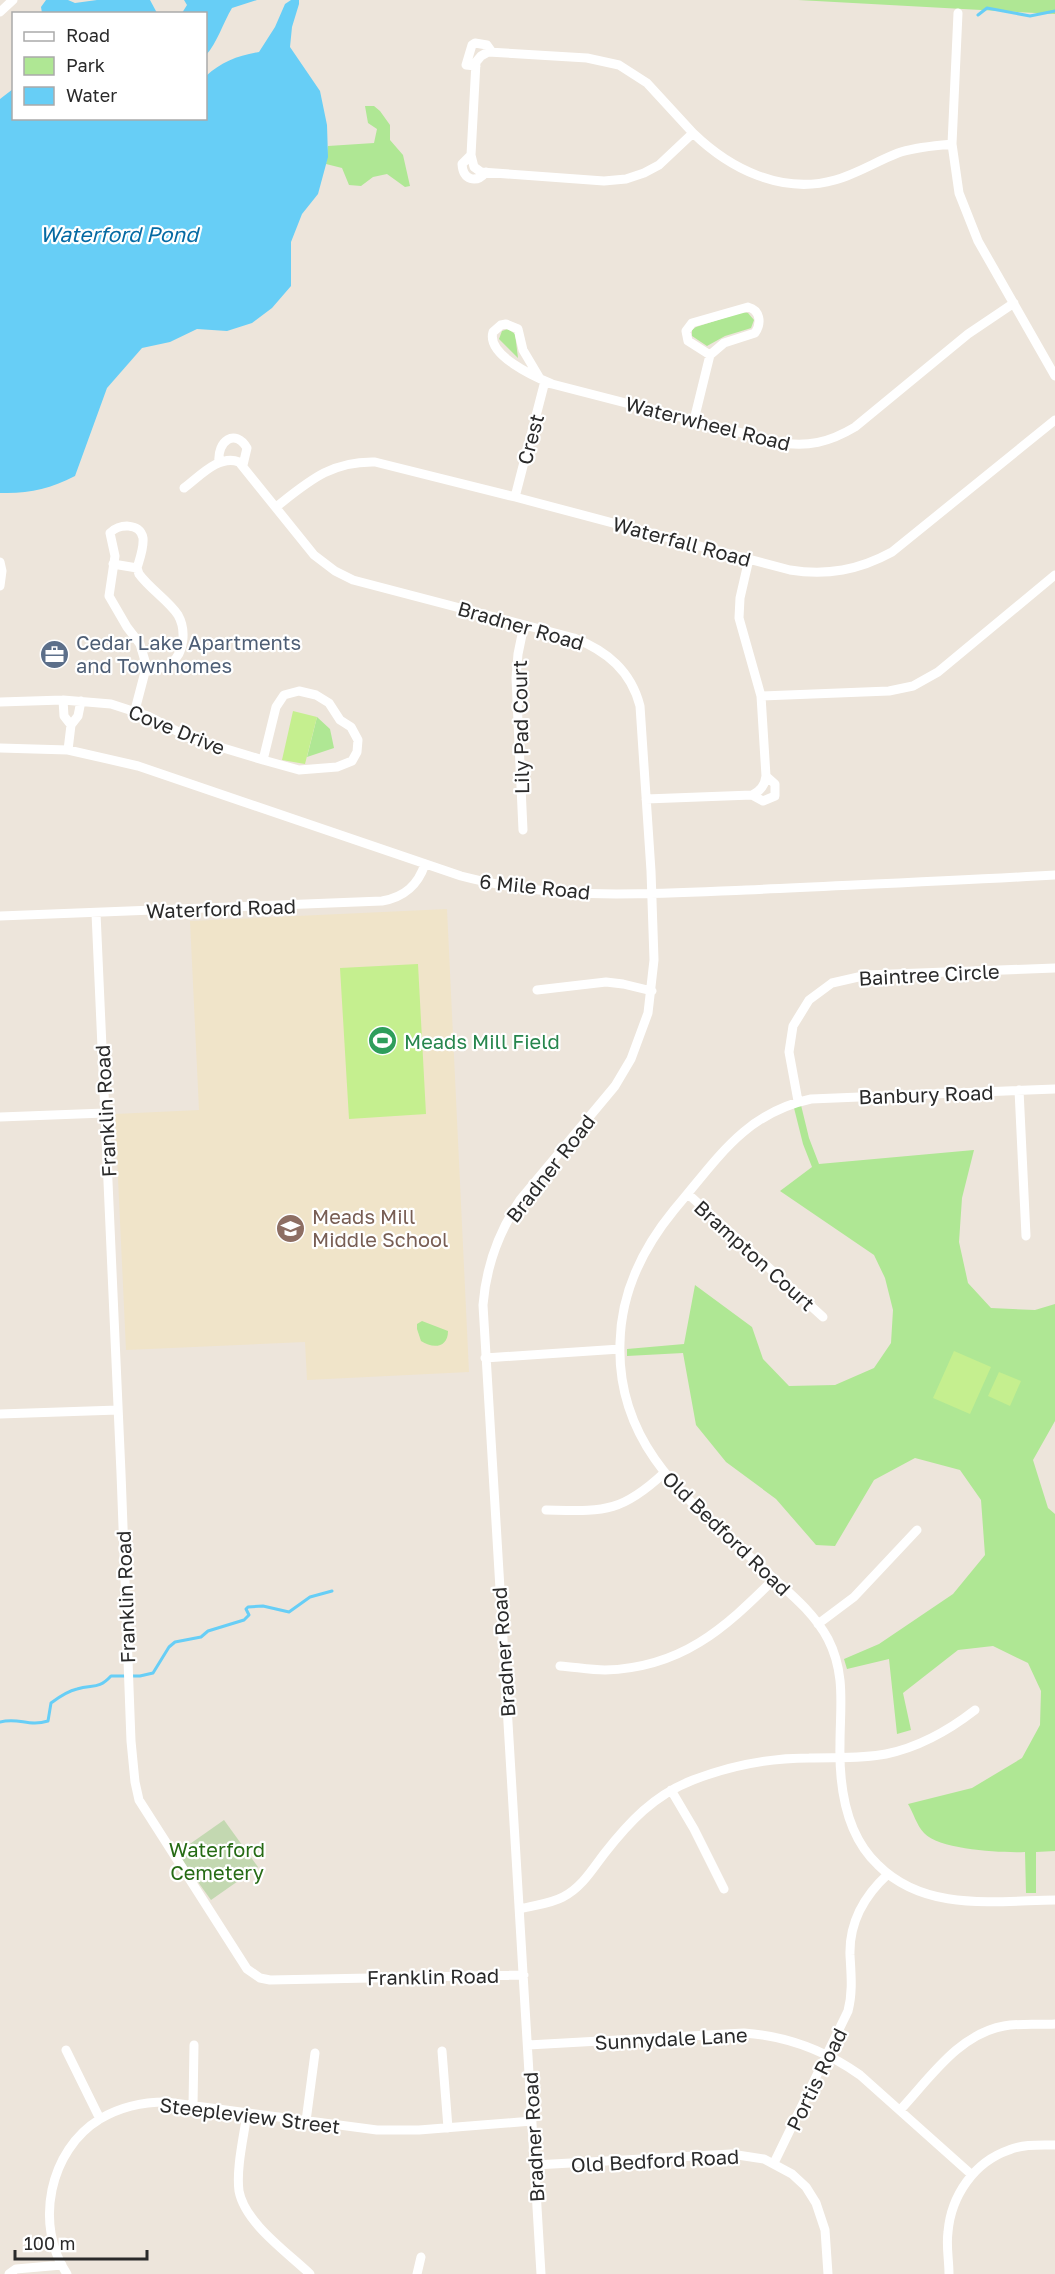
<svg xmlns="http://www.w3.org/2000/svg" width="1055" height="2274" font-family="'Golos Text',sans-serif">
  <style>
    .education { fill: #f0e4c9 }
    .green { fill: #afe794 }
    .cemetery { fill: #c3d8b1 }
    .pitch { fill: #c5ef8f }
    .water { fill: #67cef6 }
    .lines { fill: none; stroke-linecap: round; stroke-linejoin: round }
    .stream { stroke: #67cef6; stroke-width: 3 }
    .minor { stroke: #fff; stroke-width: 9 }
    .labels { text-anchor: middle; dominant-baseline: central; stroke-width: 4.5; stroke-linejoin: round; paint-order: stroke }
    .street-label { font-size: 20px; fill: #2a2a2a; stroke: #fff }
    .service-label { font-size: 20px; fill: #4e5e75; stroke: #fff; text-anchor: start }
    .leisure-label { font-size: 20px; fill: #27864d; stroke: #fff; text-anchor: start }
    .education-label { font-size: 20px; fill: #785e54; stroke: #fff; text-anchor: start }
    .park-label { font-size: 20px; fill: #266b15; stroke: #fff }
    .water-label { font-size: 21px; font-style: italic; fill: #056aa3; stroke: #fff }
  </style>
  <rect width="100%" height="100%" fill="#ede5db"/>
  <path class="education" d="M447,909L469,1372L307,1380L305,1342L126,1350L115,1114L199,1110L190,921Z"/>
  <path class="green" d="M798,0H1055V14Z
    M365,106H374L380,111L390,125V140L403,155L410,186L405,187L387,174L373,177L361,186L349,185L342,168L326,164L328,146L374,143L377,129L368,123Z
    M743,312L748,313L754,320L751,328L748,329L725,336L707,346L692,336V330L696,327Z
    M508,329L515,334L518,358L499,339L502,331Z
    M317,717L330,729L334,748L307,757Z
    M801,1105L809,1138L819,1164L974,1150L962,1198L959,1242L968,1283L991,1308L1035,1310L1055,1304V1421L1033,1460L1048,1508L1055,1514V1851L1036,1852V1893H1026L1025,1852C1002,1853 940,1850 924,1833C917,1826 913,1812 908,1804L972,1788L1022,1758L1040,1725L1041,1691L1028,1663L993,1646L958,1650L903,1693L911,1730L897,1734L889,1659L847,1669L844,1659L879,1644L953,1594L985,1555L981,1500L960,1470L915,1458L874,1480L835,1546L816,1545L776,1499L726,1462L696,1425L683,1353L627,1356V1349L684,1344L695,1285L752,1327L763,1359L789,1386L835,1385L874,1368L891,1343L893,1310L885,1278L874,1255L780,1191L812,1167L803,1144L794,1108Z
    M422,1321L448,1331C448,1348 433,1349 421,1341L417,1329V1324Z"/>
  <path class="cemetery" d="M224,1820L258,1867L211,1900L177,1853Z"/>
  <path class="pitch" d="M293,711L317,717L305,764L282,760Z
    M418,964L426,1114L349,1119L340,968Z
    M954,1351L991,1367L970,1414L933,1398Z
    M999,1372L1021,1381L1010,1406L988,1396Z"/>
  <path class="water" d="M46,0H68L75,3L97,0H150L157,13H42L41,7Z
    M184,0H257L232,8C223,23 217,43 206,55V14L182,13L187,5Z
    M291,0H299V4L292,27L290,47L320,91L327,125L328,157L318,194L302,214L291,242V286L272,308L252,323L227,331L197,329L170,342L142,348L107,388L75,476C49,489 29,494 0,493V99L13,89L14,118H206V76C221,62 239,55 259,52L275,27L285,4Z"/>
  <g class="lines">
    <path class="stream" d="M978,15L987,8L1030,16L1055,11
      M0,1722C19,1717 28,1727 48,1721L51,1703C59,1697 68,1691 77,1689C93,1684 98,1690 111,1676H140L153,1673L169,1647L175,1642L201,1637L208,1631L244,1620L249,1615L246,1609L248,1607L263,1606L289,1612L310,1597L332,1591"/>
    <path class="minor" d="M0,12L13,0
      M958,13L952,144L959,193L978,241L1055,376
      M488,52L587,58L619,65L647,83L693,133L659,165L644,173L626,179L604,181L481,172L474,167L471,155L476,62L481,56Z
      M476,66L466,65L472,45L475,43L487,45L492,52
      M693,133C730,169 782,195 835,180C857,174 877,161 898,153C915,147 934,146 952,144
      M471,155L462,164C463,180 476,184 486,172
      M748,307C760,310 762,323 755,333L724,343L710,355L688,341L686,331L692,323Z
      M539,377L523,350L518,329L506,324L501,325L493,332C486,355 535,377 552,384L777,442C807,448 830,442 855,427L968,334L1014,303
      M694,420L710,355
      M219,462C217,441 235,428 247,448L243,465
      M184,488C199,477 219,454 239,462L314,555L335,571L353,580L574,638C607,651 631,671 640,706L651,871L654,960L648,1013L631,1059L615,1086L520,1200C498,1233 486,1266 483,1305L541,2274
      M515,497L545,381
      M276,507C309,481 331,461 375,462L515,497L790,570C827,576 859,570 892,552L1055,420
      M0,562L2,571L0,586
      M113,564L137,568
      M299,691L316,695L329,703L340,720L351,727L358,740L357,752L352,761L337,767L299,770L263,760L276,707L284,695Z
      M761,696L889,691L913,686L938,672L1055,575
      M63,700L64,716L71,725L78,716L81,701
      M0,702L63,700L111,704L148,716L190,738L263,760
      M135,710L145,672V661L140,644L127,627L109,596L115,556L110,533C118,524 140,522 143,538C144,548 140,558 137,568L139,574C150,589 169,601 178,615C186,629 185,653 171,663C165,668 153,670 145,672
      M0,748L68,750L138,766L461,876C554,901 650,894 746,890C849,885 952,881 1055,875
      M68,750L71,725
      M752,795L763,801L775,796V784L766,776
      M646,799L752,795C761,791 765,785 766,776L761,696L739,618L740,598L749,559
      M523,830L516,678L518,654L524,625
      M96,913L121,1473L131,1741L135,1782L139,1800L247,1969L260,1978L270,1980L524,1975
      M0,916L382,901C405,897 418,885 425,864
      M537,990L606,982L623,984L652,991
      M1055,1089L811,1099C744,1113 716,1161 674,1210C642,1249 621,1292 620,1343C616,1453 699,1508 771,1576C792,1595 814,1613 828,1639C846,1674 840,1707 840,1744C839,1786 846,1835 878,1865C925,1912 994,1901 1055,1900
      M1019,1090L1026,1236
      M798,1101L789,1052L793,1026L809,1000L832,983L867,975L1055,968
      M0,1117L105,1113
      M688,1194L823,1317
      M485,1358L620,1349
      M0,1414L118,1410
      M546,1510C603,1511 620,1514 664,1473
      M818,1624L854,1597L917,1530
      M560,1666C575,1667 590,1670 605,1670C681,1668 724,1629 774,1579
      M671,1790L694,1829L724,1889
      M520,1909C534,1905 550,1904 563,1897C581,1888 592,1870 604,1854C629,1822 654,1795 693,1780C729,1766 771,1758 809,1758C835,1757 861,1759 886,1754C920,1747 948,1731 975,1710
      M528,2045L744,2033C786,2036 826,2051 860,2075L972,2175
      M66,2050L100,2119
      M442,2051L448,2128
      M193,2106L194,2045
      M901,2109C930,2078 959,2034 1004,2026C1020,2023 1038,2025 1055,2024
      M247,2113C244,2136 236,2168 239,2191C245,2223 287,2252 310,2274
      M306,2121L315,2053
      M774,2163L848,2011C853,1992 851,1974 850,1955C849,1922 864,1896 888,1874
      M535,2165L731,2154L764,2159L792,2174L806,2187L816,2203L825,2230L828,2274
      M9,2274L16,2269L62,2265
      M67,2274C34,2225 49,2150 100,2119C120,2107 143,2102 166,2102L377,2130H419L532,2121
      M417,2274L421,2257
      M949,2274C949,2260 946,2246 948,2232C951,2196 974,2162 1009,2150C1023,2144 1039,2145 1055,2145"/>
  </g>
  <defs>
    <symbol id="office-disc" viewBox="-11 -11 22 22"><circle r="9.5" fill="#5c6f8a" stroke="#fff"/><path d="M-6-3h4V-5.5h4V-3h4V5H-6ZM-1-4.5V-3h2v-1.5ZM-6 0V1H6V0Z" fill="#fff"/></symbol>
    <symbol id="stadium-disc" viewBox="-11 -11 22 22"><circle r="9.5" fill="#2e9e5b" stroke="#fff"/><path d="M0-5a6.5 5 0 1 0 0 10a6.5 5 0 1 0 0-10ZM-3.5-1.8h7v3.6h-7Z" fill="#fff"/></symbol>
    <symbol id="school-disc" viewBox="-11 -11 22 22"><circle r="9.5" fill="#8d6e63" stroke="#fff"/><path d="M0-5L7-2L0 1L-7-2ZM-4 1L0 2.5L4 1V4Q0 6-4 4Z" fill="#fff"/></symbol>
  </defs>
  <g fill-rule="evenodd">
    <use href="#office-disc" x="38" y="638" width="33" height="33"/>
    <use href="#stadium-disc" x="366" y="1024" width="33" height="33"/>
    <use href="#school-disc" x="274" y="1212" width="33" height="33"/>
  </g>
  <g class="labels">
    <g class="street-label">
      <text transform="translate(708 423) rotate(14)">Waterwheel Road</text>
      <text transform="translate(530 439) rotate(-75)">Crest</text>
      <text transform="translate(682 541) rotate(15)">Waterfall Road</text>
      <text transform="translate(521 625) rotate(16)">Bradner Road</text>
      <text transform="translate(520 727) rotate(-91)">Lily Pad Court</text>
      <text transform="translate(177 729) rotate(22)">Cove Drive</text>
      <text transform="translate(535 886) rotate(6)">6 Mile Road</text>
      <text transform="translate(221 908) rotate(-2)">Waterford Road</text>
      <text transform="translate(929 974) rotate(-3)">Baintree Circle</text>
      <text transform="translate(926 1094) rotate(-2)">Banbury Road</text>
      <text transform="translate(105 1111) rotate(-93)">Franklin Road</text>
      <text transform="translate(550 1168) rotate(-52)">Bradner Road</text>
      <text transform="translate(755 1255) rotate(42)">Brampton Court</text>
      <text transform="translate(727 1533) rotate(44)">Old Bedford Road</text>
      <text transform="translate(125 1597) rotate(-92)">Franklin Road</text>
      <text transform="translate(503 1652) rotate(-94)">Bradner Road</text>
      <text transform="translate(433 1976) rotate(-1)">Franklin Road</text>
      <text transform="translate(671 2038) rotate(-3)">Sunnydale Lane</text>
      <text transform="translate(816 2079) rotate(-64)">Portis Road</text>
      <text transform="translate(250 2115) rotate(7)">Steepleview Street</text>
      <text transform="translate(533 2137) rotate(-93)">Bradner Road</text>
      <text transform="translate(655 2160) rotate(-3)">Old Bedford Road</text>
    </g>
    <g class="service-label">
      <text x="76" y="642">Cedar Lake Apartments<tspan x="76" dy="23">and Townhomes</tspan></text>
    </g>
    <g class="leisure-label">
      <text x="404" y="1041">Meads Mill Field</text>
    </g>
    <g class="education-label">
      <text x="312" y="1216">Meads Mill<tspan x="312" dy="23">Middle School</tspan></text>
    </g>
    <g class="park-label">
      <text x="217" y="1849">Waterford<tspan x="217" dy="23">Cemetery</tspan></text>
    </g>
    <g class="water-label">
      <text x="119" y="234">Waterford Pond</text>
    </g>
  </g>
  <rect x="12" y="12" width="195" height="108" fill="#ffffff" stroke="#aaaaaa" stroke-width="1.5"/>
  <rect x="24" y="32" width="30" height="9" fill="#ffffff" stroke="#aaaaaa" stroke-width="1.5"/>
  <text x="66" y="42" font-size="18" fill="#2a2a2a">Road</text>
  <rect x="24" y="57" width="30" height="18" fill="#afe794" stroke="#aaaaaa" stroke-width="1.5"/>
  <text x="66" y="72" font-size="18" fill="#2a2a2a">Park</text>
  <rect x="24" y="87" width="30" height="18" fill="#67cef6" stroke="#aaaaaa" stroke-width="1.5"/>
  <text x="66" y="102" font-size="18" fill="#2a2a2a">Water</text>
  <path d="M15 2250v9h132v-9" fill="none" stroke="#2a2a2a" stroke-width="3"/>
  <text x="24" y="2250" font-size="18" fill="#2a2a2a" stroke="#ffffff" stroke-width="4.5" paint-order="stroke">100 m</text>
</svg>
